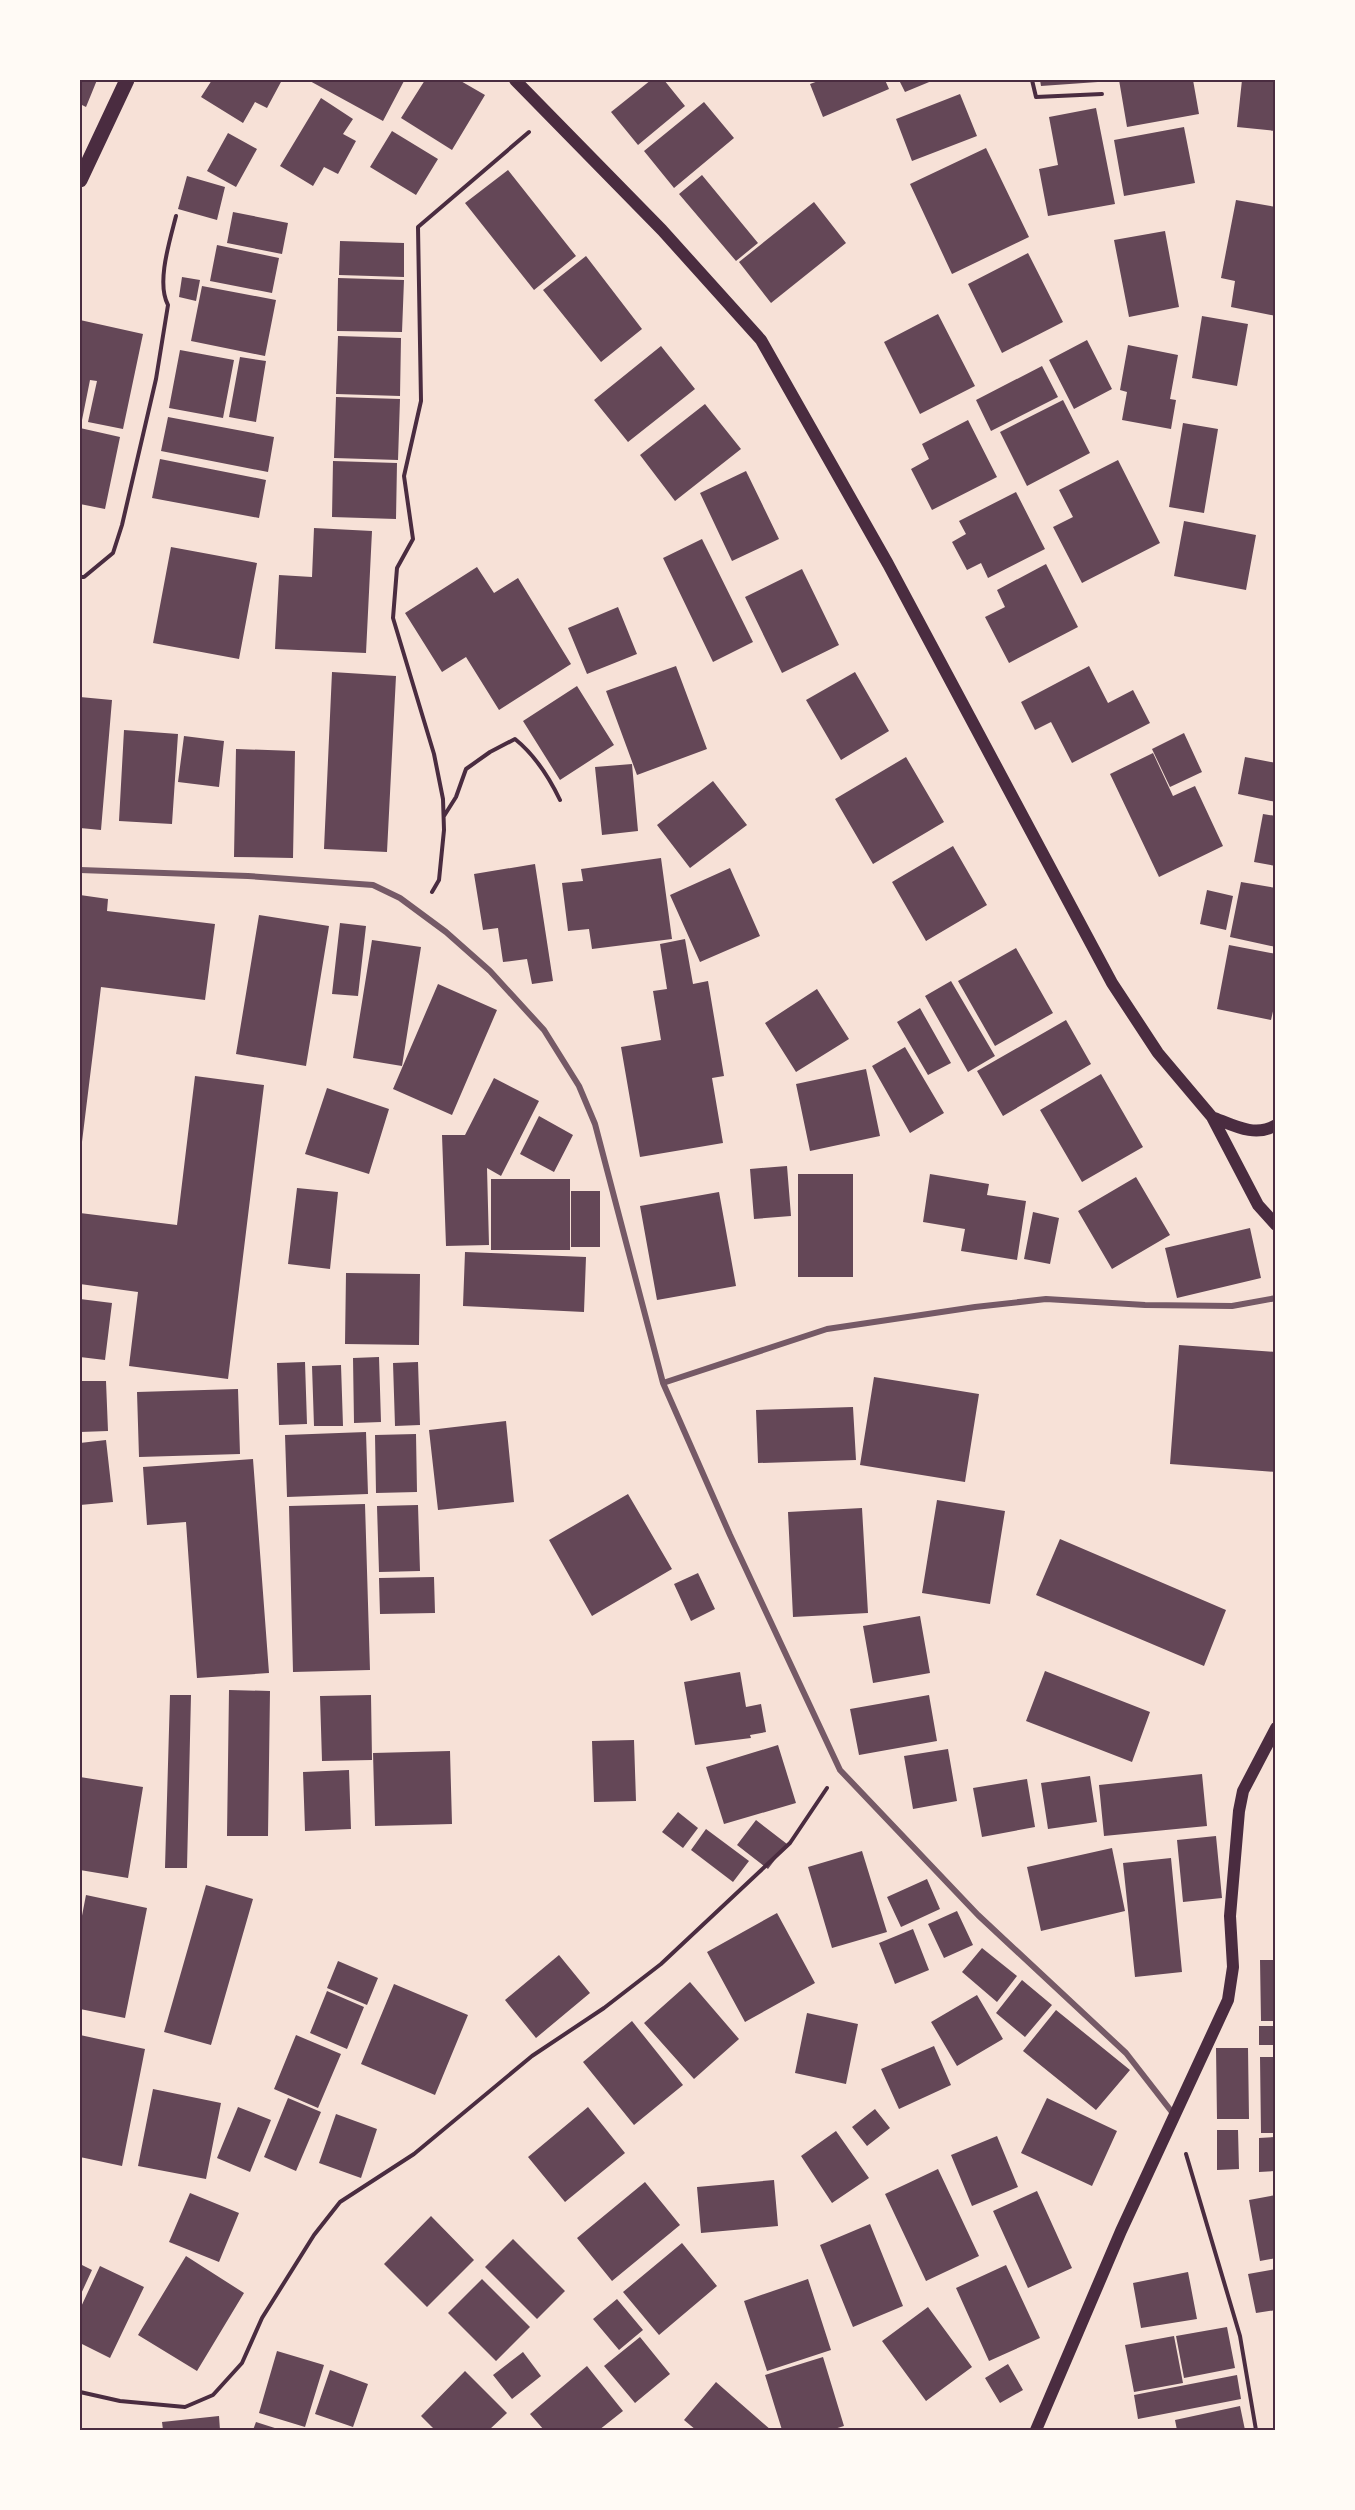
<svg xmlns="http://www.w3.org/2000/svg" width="1355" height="2510" font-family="'PT Sans Narrow',sans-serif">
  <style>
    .building { fill: #644757 }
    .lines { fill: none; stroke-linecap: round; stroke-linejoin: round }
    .path { stroke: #4a2c40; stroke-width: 4 }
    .minor { stroke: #755966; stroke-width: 6 }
    .secondary { stroke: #4a2c40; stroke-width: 12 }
    .primary { stroke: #4a2c40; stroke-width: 15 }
    .neatline { fill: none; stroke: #4a2c40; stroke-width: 2 }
  </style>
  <rect width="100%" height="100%" fill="#f7e1d7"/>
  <path class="building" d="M80,80H97L86,107L80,104Z
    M212,80H282L267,108L255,102L243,123L201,97Z
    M308,80H400L404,81L383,121Z
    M425,80H459L485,95L452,150L401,118Z
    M651,80H664L685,106L638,145L611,112Z
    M821,80H885L889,89L823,117L810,84Z
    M899,80H934L905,92Z
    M1040,80H1112V81L1041,86Z
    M1119,80H1193L1199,114L1127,127Z
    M1242,80H1276V131L1237,127Z
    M960,94L977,136L912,161L896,119Z
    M321,98L353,119L343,134L356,141L338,174L324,167L313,186L280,166Z
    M704,102L734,138L674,188L644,151Z
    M1096,108L1115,204L1048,216L1039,169L1058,165L1049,117Z
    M1184,127L1195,183L1124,196L1114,140Z
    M392,131L438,159L416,195L370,167Z
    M228,133L257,149L236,187L207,171Z
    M986,148L1029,237L952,274L910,184Z
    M508,170L576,256L534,290L465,203Z
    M702,175L758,243L736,261L679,194Z
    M187,176L225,187L217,220L178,209Z
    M1236,200L1276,207V316L1231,307L1235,281L1221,278Z
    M814,202L846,243L771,303L739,262Z
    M233,212L288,223L282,254L227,243Z
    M1165,231L1179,307L1129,317L1114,240Z
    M340,241L404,243V277L339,275Z
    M217,245L279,258L272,293L210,281Z
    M1028,253L1063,322L1002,353L968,284Z
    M586,256L642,329L601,362L543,290Z
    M182,277L200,280L196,301L179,297Z
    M338,278L404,280L402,332L337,331Z
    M202,286L276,300L265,356L191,341Z
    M938,314L975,386L920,414L884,342Z
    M1202,316L1248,324L1237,386L1192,378Z
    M80,320L143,334L123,429L88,422L97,381L90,380L82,420L80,419Z
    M338,336L401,338L400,396L336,394Z
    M1087,340L1112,389L1074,409L1049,360Z
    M1128,345L1178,355L1170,399L1176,400L1171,429L1122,420L1127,392L1120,390Z
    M661,346L695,389L628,442L594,400Z
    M180,350L234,360L223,418L169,408Z
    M240,357L266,361L256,422L229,417Z
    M1042,366L1058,397L991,431L976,400Z
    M336,397L400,399L398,460L334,458Z
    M1063,400L1090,453L1027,486L1000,432Z
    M705,404L741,449L675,501L640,455Z
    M168,417L274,437L268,472L161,451Z
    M968,420L997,477L932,510L911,469L929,459L922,444Z
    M1183,423L1218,429L1204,513L1169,507Z
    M80,428L120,437L105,509L80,504Z
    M160,459L266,480L259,518L152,498Z
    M1118,460L1160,543L1082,583L1053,527L1073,517L1059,490Z
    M333,461L397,463L396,519L332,517Z
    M746,471L779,539L732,561L700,493Z
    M1016,492L1045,549L988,578L981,563L967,570L952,542L966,534L959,521Z
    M1184,521L1256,535L1246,590L1174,576Z
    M314,528L372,531L366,653L275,649L279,575L312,577Z
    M702,539L753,642L713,662L663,558Z
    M171,547L257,563L239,659L153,643Z
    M1046,564L1078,627L1009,663L985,617L1005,607L997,590Z
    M477,567L494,593L518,578L571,664L499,710L466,657L442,672L405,613Z
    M802,569L839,645L782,673L745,597Z
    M618,607L637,654L587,674L568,628Z
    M676,666L707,749L637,775L606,691Z
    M1089,666L1108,703L1133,690L1150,723L1072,763L1051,722L1035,730L1021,702Z
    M332,672L396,676L387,852L324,849Z
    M855,672L889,731L841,760L806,700Z
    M577,686L614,745L560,780L523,721Z
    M80,697L112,700L101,830L80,828Z
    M124,730L178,734L172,824L119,821Z
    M1184,733L1202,772L1170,787L1152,749Z
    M184,736L224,741L219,787L178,782Z
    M236,749L295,751L293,858L234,857Z
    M1153,753L1173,796L1195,786L1223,846L1159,877L1110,774Z
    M906,757L944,822L873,864L835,799Z
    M1245,757L1276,763V802L1238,794Z
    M632,764L638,831L602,835L595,767Z
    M713,781L747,825L690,868L657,825Z
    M1263,814L1276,816V866L1254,862Z
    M953,846L987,905L926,941L892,882Z
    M661,858L672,939L592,949L589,929L568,931L562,883L583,881L581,869Z
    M535,864L553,981L532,984L527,959L503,962L498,928L483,930L474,874Z
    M730,868L760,936L700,962L670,895Z
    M1241,882L1276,888V947L1230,937Z
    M1207,890L1233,896L1226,930L1200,924Z
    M80,895L108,899L107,911L215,924L205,1000L101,987L81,1150Z
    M259,915L329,926L306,1066L236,1054Z
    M340,923L366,926L358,996L332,994Z
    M685,939L693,984L708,981L724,1076L712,1078L723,1143L640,1157L621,1047L661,1040L653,991L667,989L660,944Z
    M372,940L421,947L402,1066L353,1058Z
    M1229,945L1276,954V998L1271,1020L1217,1009Z
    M1016,948L1053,1013L995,1046L958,981Z
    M951,981L995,1056L968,1072L925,996Z
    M438,984L497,1010L452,1115L393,1089Z
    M817,989L849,1039L796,1072L765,1023Z
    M920,1008L951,1063L928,1075L897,1022Z
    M1066,1020L1091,1064L1003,1116L977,1071Z
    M905,1047L944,1113L910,1133L872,1066Z
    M866,1069L880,1136L810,1151L796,1084Z
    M1101,1074L1143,1147L1082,1182L1040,1110Z
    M195,1076L264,1085L228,1379L129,1366L138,1292L80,1284V1213L177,1225Z
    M494,1078L539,1101L501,1176L487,1168L489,1245L446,1246L442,1135H465Z
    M327,1088L389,1109L369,1174L305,1154Z
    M539,1116L573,1135L554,1172L520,1154Z
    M787,1166L791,1216L754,1219L750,1169Z
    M798,1174H853V1277H798Z
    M930,1174L989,1184L987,1195L1026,1201L1017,1260L961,1251L965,1229L923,1222Z
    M1136,1177L1170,1235L1112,1269L1078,1211Z
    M491,1179H570V1250H491Z
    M297,1188L338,1192L330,1269L288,1264Z
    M571,1191H600V1247H571Z
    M719,1192L736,1286L657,1300L640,1206Z
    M1033,1212L1059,1218L1050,1264L1024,1259Z
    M1250,1228L1261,1278L1177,1298L1165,1248Z
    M465,1252L586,1257L584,1312L463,1306Z
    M346,1273L420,1274L419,1345L345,1344Z
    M80,1299L112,1303L105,1360L80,1357Z
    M1179,1345L1276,1352V1472L1170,1464Z
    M379,1357L381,1422L354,1423L353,1358Z
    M305,1362L307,1424L279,1425L277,1363Z
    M418,1362L420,1425L395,1426L393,1363Z
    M341,1365L343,1426H314L312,1366Z
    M874,1377L979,1394L965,1482L860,1465Z
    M80,1381H106L108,1431L80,1432Z
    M238,1389L240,1454L139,1457L137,1392Z
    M853,1407L856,1460L758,1463L756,1410Z
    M506,1421L514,1502L438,1510L429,1430Z
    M366,1432L368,1494L287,1497L285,1435Z
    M416,1434L417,1492L376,1493L375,1435Z
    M106,1440L113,1502L80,1505V1443Z
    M253,1459L269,1673L197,1678L186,1522L147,1525L143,1467Z
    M628,1494L672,1569L592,1616L549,1540Z
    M937,1500L1005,1511L990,1604L922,1593Z
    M365,1504L370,1670L293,1672L289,1506Z
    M418,1505L420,1571L379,1572L377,1506Z
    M862,1508L868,1613L793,1617L788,1512Z
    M1060,1539L1226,1610L1204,1666L1036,1595Z
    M698,1573L715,1609L691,1621L674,1584Z
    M434,1577L435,1613L380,1614L379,1578Z
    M920,1616L930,1673L873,1683L863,1626Z
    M1045,1671L1150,1712L1132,1762L1026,1721Z
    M740,1672L746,1707L761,1704L766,1732L750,1735L751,1738L695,1745L684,1682Z
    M229,1690L270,1691L268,1836H227Z
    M170,1695H191L187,1868H165Z
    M371,1695L372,1760L322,1761L320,1696Z
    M929,1695L937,1741L859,1755L850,1709Z
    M634,1740L636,1801L594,1802L592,1741Z
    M778,1745L796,1803L724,1824L706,1767Z
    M948,1749L957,1801L913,1809L904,1756Z
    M450,1751L452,1824L375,1826L373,1753Z
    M349,1770L351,1829L305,1831L303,1772Z
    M1202,1774L1207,1826L1104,1836L1099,1785Z
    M1090,1776L1097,1822L1048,1829L1041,1783Z
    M80,1777L143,1787L128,1878L80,1870Z
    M1027,1779L1035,1827L982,1837L973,1788Z
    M678,1812L698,1828L683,1848L662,1832Z
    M756,1820L787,1844L768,1869L737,1845Z
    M706,1829L749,1861L733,1882L691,1850Z
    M1216,1836L1222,1898L1183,1902L1177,1840Z
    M1112,1848L1125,1911L1041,1931L1027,1867Z
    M862,1851L887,1932L832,1948L808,1867Z
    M1171,1858L1182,1972L1135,1977L1123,1863Z
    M927,1879L940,1909L901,1927L887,1897Z
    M206,1885L253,1899L211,2045L164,2032Z
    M86,1895L147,1908L125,2018L80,2009V1926Z
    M957,1911L973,1945L944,1958L928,1924Z
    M777,1913L815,1983L745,2022L707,1952Z
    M913,1929L929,1970L895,1984L879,1943Z
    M982,1948L1017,1976L997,2002L962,1972Z
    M559,1955L590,1993L536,2038L505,2000Z
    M1260,1960H1276V2021H1261Z
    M338,1961L378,1978L367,2005L327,1988Z
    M1022,1980L1052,2005L1025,2037L996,2013Z
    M690,1982L739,2039L694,2079L644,2023Z
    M394,1984L468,2015L435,2095L361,2064Z
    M327,1991L364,2007L347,2049L310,2033Z
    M977,1995L1003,2039L957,2066L931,2022Z
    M1056,2010L1130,2070L1096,2110L1023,2051Z
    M807,2013L858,2024L846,2084L795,2073Z
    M632,2021L683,2085L634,2125L583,2062Z
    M1259,2026H1276V2045H1259Z
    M80,2035L145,2049L122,2166L80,2157Z
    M296,2035L341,2054L318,2108L274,2089Z
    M934,2046L951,2085L899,2109L881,2069Z
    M1216,2048H1248L1249,2119H1217Z
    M1260,2057H1276V2133H1261Z
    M153,2089L221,2103L206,2179L138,2166Z
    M288,2098L321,2112L296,2171L264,2157Z
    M1047,2098L1117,2131L1092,2186L1021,2153Z
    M238,2107L271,2120L250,2172L217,2158Z
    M588,2107L625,2153L565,2202L528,2157Z
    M875,2109L890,2128L867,2146L852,2127Z
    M336,2114L377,2129L361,2178L319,2163Z
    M1217,2130H1238L1239,2169L1217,2170Z
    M836,2131L869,2178L832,2203L801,2156Z
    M997,2136L1018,2187L972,2206L951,2155Z
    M1276,2137V2171L1259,2172V2138Z
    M938,2169L979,2256L926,2281L885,2194Z
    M774,2180L778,2226L701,2233L697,2187Z
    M645,2182L680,2225L612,2281L577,2238Z
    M1037,2191L1072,2268L1028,2288L993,2211Z
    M190,2193L239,2213L219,2262L169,2242Z
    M1276,2195V2258L1260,2261L1249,2200Z
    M431,2216L474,2260L427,2307L384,2264Z
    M870,2224L903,2306L853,2327L820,2245Z
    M513,2239L565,2291L537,2319L485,2267Z
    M682,2243L717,2286L659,2335L623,2292Z
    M186,2256L244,2293L197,2371L138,2335Z
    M80,2264L92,2270L80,2296Z
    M1006,2265L1040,2338L989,2361L956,2288Z
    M100,2266L144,2287L110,2358L80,2343V2309Z
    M1276,2269V2310L1256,2313L1248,2274Z
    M1188,2272L1197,2319L1141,2328L1133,2283Z
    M482,2279L530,2327L496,2361L448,2313Z
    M808,2279L831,2350L767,2371L744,2301Z
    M617,2299L643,2330L619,2350L593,2319Z
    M928,2307L972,2367L926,2401L882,2341Z
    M1227,2327L1235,2368L1184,2378L1176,2336Z
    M1174,2336L1183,2383L1134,2392L1125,2345Z
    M640,2337L670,2374L635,2403L604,2366Z
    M277,2351L324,2365L305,2427L259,2413Z
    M523,2352L541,2376L512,2399L493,2375Z
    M823,2357L844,2426L831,2430H782L765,2375Z
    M1008,2364L1023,2390L1000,2403L985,2378Z
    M587,2366L623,2411L599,2430H544L530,2414Z
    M330,2370L368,2384L353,2427L315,2414Z
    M465,2371L507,2413L489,2430H435L421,2416Z
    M1237,2375L1241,2399L1138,2419L1134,2395Z
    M716,2382L771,2430H696L684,2420Z
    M1240,2406L1245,2430H1177L1175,2420Z
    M219,2416L220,2430H163L162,2422Z
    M256,2422L281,2430H253Z"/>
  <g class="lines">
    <path class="path" d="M1032,80L1036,97L1102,94
      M80,577H84L113,553L122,525L156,379L168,305C156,283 170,240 176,216
      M444,816L456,797L466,769L490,752L515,739C536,756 549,777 560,800
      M432,892L439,880L444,830L443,799L434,754L393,618L397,568L413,539L404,476L421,401L418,227L529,132
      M1186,2154L1240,2336L1256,2430
      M80,2392L120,2401L185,2407L213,2395L242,2363L262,2318L314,2235L340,2202L414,2154L532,2056L604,2008L661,1964L790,1843L827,1788"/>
    <path class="minor" d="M80,870L248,876L373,885L400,898L446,932L490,971L544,1030L579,1086L595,1124L663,1383L730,1535L840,1770L978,1915L1126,2053L1175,2116
      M663,1383L827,1329L975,1307L1046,1299L1145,1305L1232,1306L1276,1298"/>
    <path class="secondary" d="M515,80L662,230L761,340L888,564L1112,983L1158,1053L1212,1117L1258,1205L1276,1225
      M1212,1117C1233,1125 1255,1138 1276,1125
      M1036,2430L1121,2231L1228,2000L1233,1967L1230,1916L1239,1811L1243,1791L1276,1728"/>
    <path class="primary" d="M80,180L127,80"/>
  </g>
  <rect width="1355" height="2510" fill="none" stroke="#fffaf5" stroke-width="162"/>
  <rect x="81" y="81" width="1193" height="2348" class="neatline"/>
</svg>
